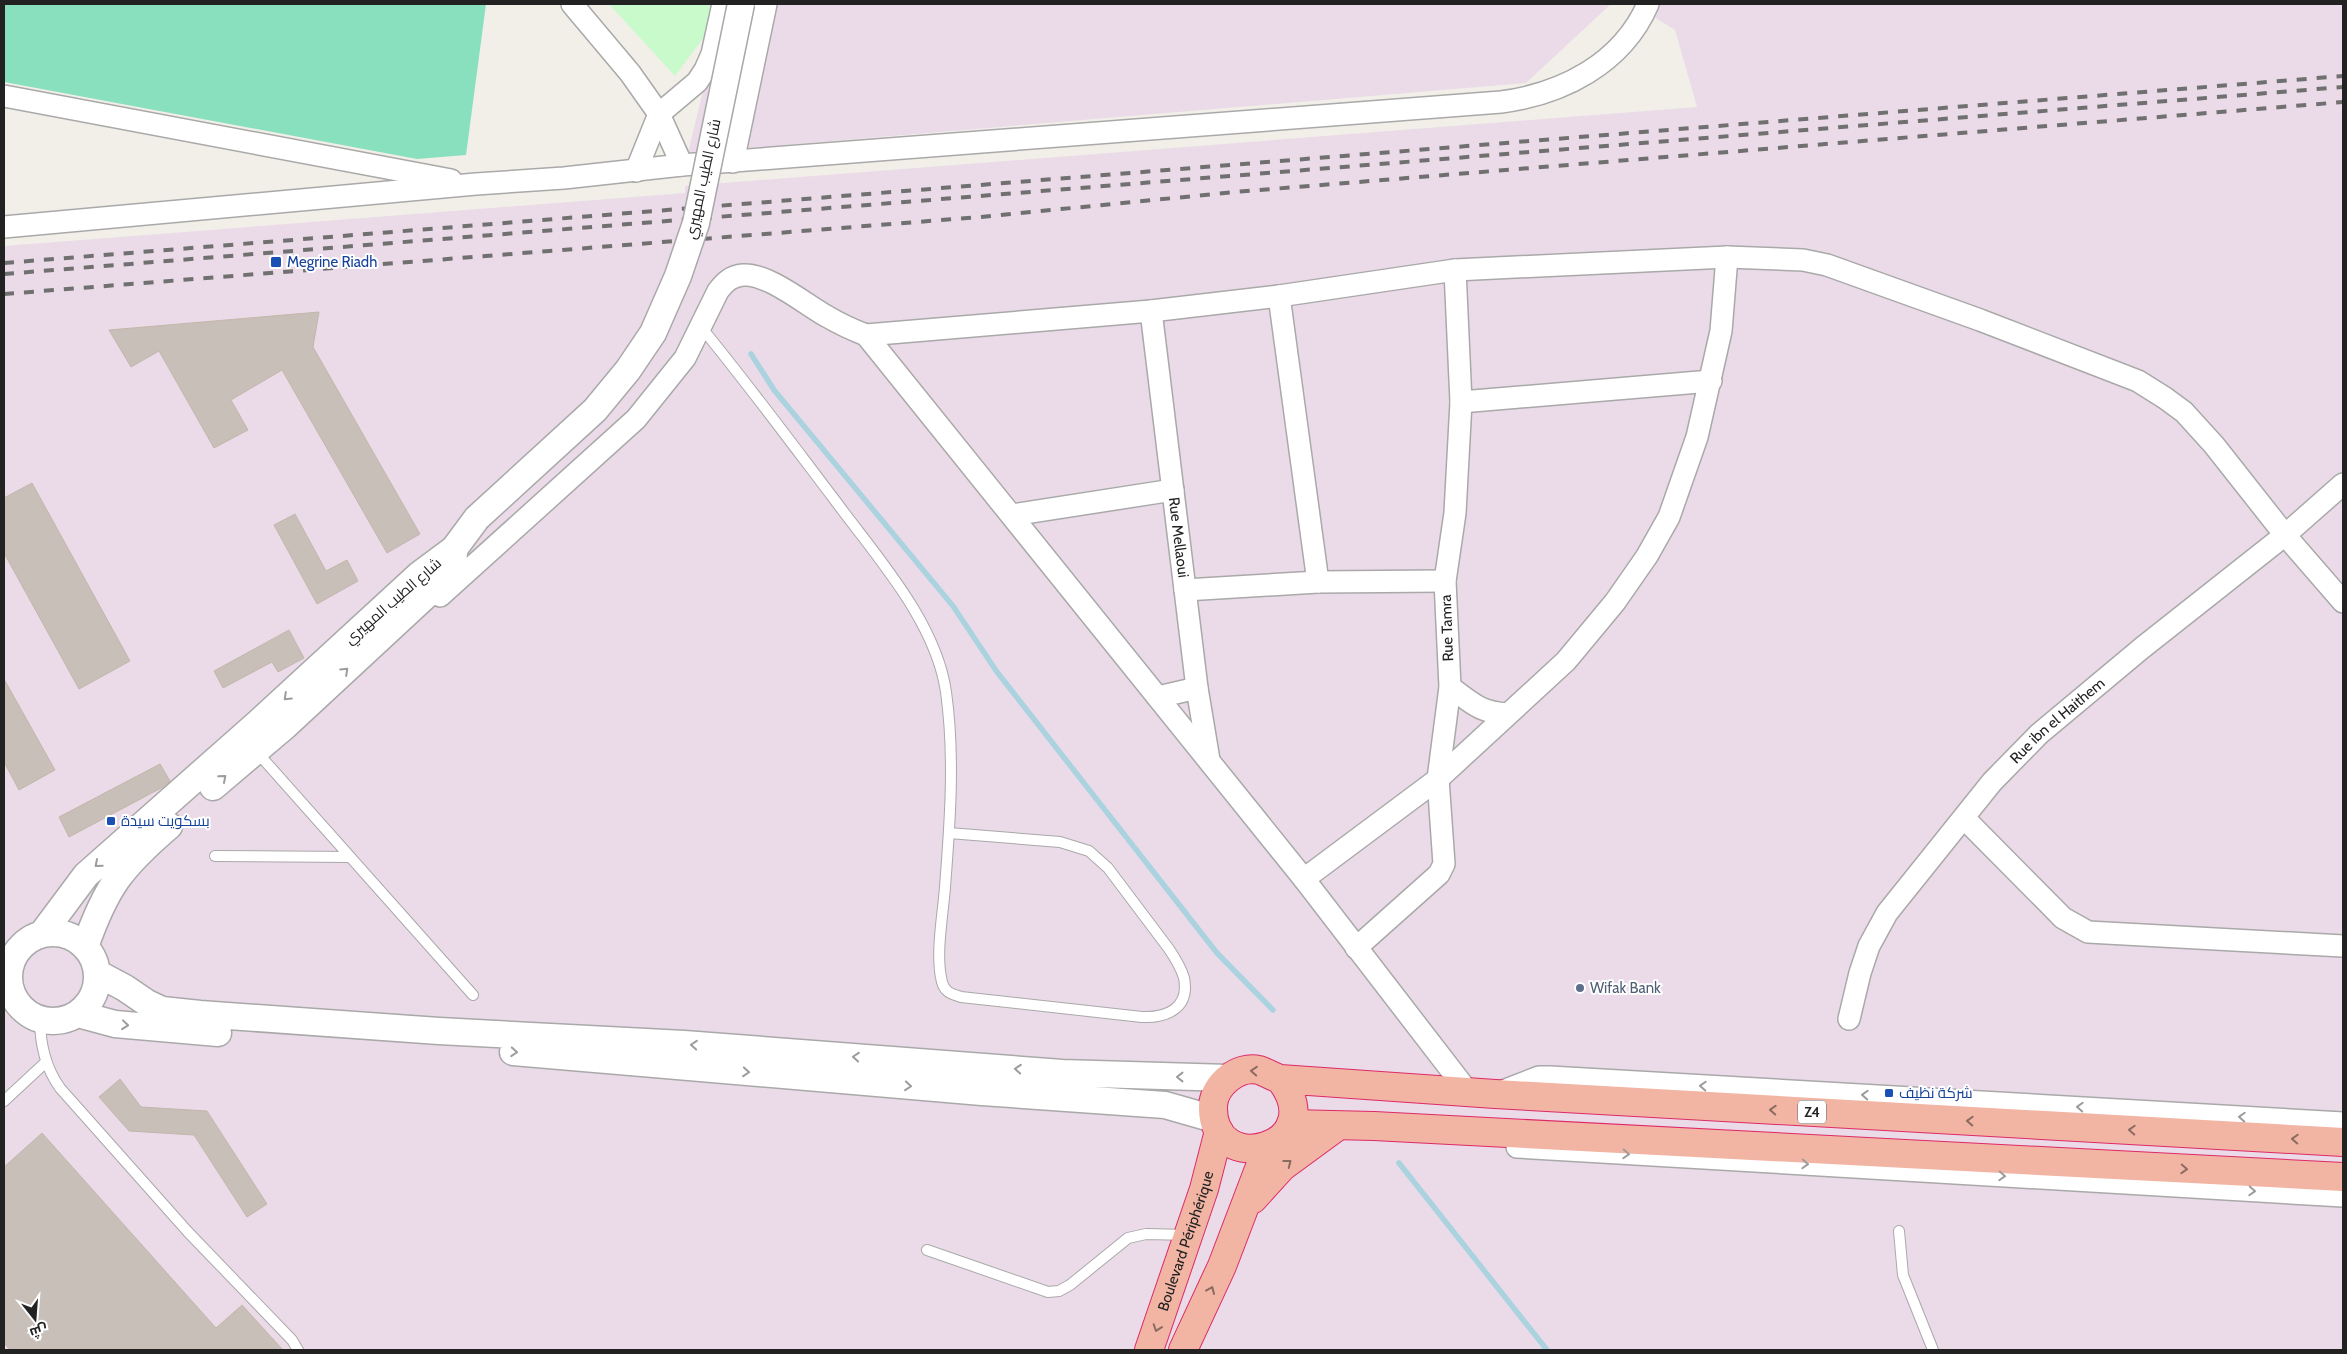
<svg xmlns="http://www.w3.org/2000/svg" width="2347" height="1354" font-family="Cabin,Cairo,sans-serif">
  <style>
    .industrial { fill: #ebdbe8 }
    .park { fill: #c8facc }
    .pitch { fill: #88e0be }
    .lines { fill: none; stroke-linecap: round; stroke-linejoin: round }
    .stream { stroke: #aad3df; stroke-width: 5.5 }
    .building { fill: #c7bfb8; stroke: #c4b6ab }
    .service-casing { stroke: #a9a9a9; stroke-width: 12 }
    .minor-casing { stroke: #a9a9a9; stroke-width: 24 }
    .tertiary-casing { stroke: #a9a9a9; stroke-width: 29 }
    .trunk-casing { stroke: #dc2a67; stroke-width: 30 }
    .service { stroke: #fff; stroke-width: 10 }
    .minor { stroke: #fff; stroke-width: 21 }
    .tertiary { stroke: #fff; stroke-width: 26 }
    .trunk { stroke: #f2b4a3; stroke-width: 28 }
    .rail { stroke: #707070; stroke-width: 4; stroke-dasharray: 10 10; stroke-linecap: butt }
    .tertiary-bridge-casing { stroke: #a9a9a9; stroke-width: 29; stroke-linecap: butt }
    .tertiary-bridge { stroke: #fff; stroke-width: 26 }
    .oneway { stroke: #9c9c9c }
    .oneway2 { stroke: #8a6b62 }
    .transit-dot { fill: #1a4fb4; stroke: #fff; stroke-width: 2 }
    .service-dot { fill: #5c6f8a; stroke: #fff; stroke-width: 2 }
    .labels { text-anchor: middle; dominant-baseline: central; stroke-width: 4; stroke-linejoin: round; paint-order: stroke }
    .shield { fill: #fff; stroke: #646464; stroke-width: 1 }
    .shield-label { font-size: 14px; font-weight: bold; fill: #222 }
    .street-label { font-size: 15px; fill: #222; stroke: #fff }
    .transit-label { font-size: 15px; fill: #164399; stroke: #fff; text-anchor: start }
    .service-label { font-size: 15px; fill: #4e5e75; stroke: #fff; text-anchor: start }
  </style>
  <rect width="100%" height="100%" fill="#f2efe9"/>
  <path class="industrial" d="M724,4H1611L1526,83L688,153Z
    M1633,4H2343V1350H4V246L685,193V186L1697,107L1675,30Z"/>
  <path class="park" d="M609,4H711L707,33L675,76Z"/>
  <path class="pitch" d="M4,4H486L466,155L417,159L4,82Z"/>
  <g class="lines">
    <path class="stream" d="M751,354L774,390L953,606L997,672L1217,953L1273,1010
      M1399,1163L1547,1350"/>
  </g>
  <path class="building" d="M319,312L313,347L420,534L387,553L282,370L231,400L248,430L214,448L159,351L131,367L109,330Z
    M32,483L130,661L79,689L4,553V498Z
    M295,514L326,571L347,560L358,581L317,604L274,525Z
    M289,630L304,658L278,672L272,662L223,688L214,671Z
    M4,679L55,770L19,790L4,762Z
    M160,764L170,781L163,787L69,837L59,817Z
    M120,1079L141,1107L207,1111L267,1204L247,1217L194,1135L129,1131L99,1097Z
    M42,1133L216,1328L242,1305L283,1350H10L4,1343V1167Z"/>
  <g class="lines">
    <defs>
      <path id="service" d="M701,327C747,383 790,441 834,499C875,555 936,621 946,692C955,756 950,823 945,887C943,915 935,955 942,982C945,993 952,994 961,997L1142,1017C1167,1018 1190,1008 1184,978C1181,967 1175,958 1169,949L1108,868L1089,851L1060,842L949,833
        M256,751L473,995
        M215,856L350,857
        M40,1019C40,1045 45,1067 60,1088L188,1232L292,1340L298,1350
        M4,1101L46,1062
        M1899,1231L1903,1275L1933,1350
        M927,1250L1048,1292L1059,1291L1070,1285L1128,1238L1146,1234L1188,1235"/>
      <g id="minor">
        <path d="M572,4L630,73L659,114L682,165"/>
        <path d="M4,96L451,180"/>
        <path d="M733,162L766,4"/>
        <path d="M636,171L659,114L697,82L705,70L712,54L723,4"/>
        <path d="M4,227L476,184L564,178L682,165L1501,102C1562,94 1622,64 1648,4"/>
        <path d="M1279,296L1318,582"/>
        <path id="s1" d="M1151,311L1197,688L1209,760"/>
        <path d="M866,335L1304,879L1468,1092"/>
        <path d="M1461,402L1711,381"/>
        <path d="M1012,515L1173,490"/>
        <path d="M1185,590L1318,582L1445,581"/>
        <path d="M440,596L636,419L685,358L718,291C725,282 731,276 743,275C768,273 806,305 828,317C840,324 853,330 866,335L1151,311L1279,296L1455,270L1727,257L1803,260L1827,265L1980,320L2138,381L2165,398L2184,412L2214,445L2285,535L2343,602"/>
        <path d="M1450,687C1472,703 1479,712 1507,714"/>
        <path d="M1158,697L1197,688"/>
        <path d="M1964,818L2063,918L2088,932L2343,946"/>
        <path d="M1304,879L1438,779L1566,661L1615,602L1647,556L1669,517L1697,437L1721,331L1727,257"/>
        <path d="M1356,948L1439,874L1444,864L1438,779L1450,687L1445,581L1455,513L1461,402L1455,270"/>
        <path id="s2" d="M1849,1019L1860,973L1869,946L1887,913L1992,782L2039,734L2142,648L2285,535L2343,484"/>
        <path d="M1498,1093L1539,1077H1550L2343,1123"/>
        <path d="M1517,1147L2343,1196"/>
      </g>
      <path id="tertiary" d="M213,787L285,726L436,586L453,568L454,552
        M9 977a44 44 0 1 1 88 0a44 44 0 1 1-88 0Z
        M42,934L86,875L258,723L419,575L454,549L477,518
        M85,947C106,887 121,867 169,826
        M97,973L125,988L147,1003L162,1010L200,1014L439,1031L684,1044L1062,1073L1229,1078
        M78,1014L115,1024L218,1033
        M513,1052L982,1092L1165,1105L1214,1119"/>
      <g id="trunk">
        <path d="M1280,1079C1333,1147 1211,1181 1213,1106C1214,1085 1238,1065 1259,1070C1266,1072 1273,1077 1280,1079L1495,1094L2343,1142"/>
        <path d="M1291,1124L1374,1126L2343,1177"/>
        <path d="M1253,1199L1282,1167L1338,1126"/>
        <path id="s3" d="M1149,1350L1204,1189L1219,1131"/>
        <path d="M1183,1350L1222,1266L1267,1148"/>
      </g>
    </defs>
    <use href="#service" class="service-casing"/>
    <use href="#minor" class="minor-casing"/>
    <use href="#tertiary" class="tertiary-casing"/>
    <use href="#trunk" class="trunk-casing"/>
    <use href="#service" class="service"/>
    <use href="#minor" class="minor"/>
    <use href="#tertiary" class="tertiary"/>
    <use href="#trunk" class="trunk"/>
    <path class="rail" d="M4,263L2343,76
      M4,274L2343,87
      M4,294L980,217L1235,192L2343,102"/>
    <defs>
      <path id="tertiary-bridge" d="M477,518L595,410L628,370L653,333L678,276L696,223L741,4"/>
    </defs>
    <use href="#tertiary-bridge" class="tertiary-bridge-casing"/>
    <use href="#tertiary-bridge" class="tertiary-bridge"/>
  </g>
  <defs><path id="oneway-chevron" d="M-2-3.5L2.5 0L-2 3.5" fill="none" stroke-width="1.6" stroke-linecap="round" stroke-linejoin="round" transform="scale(1.25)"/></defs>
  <g class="oneway">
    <use href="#oneway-chevron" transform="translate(345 671) rotate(-43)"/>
    <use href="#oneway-chevron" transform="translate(287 697) rotate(137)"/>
    <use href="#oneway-chevron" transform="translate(223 778) rotate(-41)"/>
    <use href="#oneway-chevron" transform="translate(98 864) rotate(139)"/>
    <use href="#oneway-chevron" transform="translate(125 1025) rotate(6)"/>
    <use href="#oneway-chevron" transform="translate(694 1045) rotate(-176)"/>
    <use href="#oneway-chevron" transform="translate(514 1052) rotate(4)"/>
    <use href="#oneway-chevron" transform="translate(856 1057) rotate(-176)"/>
    <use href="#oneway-chevron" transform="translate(1018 1069) rotate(-176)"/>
    <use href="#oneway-chevron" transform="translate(746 1072) rotate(5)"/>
    <use href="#oneway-chevron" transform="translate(1180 1077) rotate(180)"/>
    <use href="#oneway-chevron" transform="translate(908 1086) rotate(5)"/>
    <use href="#oneway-chevron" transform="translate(1703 1086) rotate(-177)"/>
    <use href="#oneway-chevron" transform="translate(1865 1095) rotate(-177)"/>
    <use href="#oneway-chevron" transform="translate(2080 1107) rotate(-177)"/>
    <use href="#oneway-chevron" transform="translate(2242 1117) rotate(-177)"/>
    <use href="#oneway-chevron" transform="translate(1626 1154) rotate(3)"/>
    <use href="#oneway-chevron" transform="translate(1805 1164) rotate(3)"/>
    <use href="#oneway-chevron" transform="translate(2002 1176) rotate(3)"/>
    <use href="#oneway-chevron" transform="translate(2252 1191) rotate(3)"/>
  </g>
  <g class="oneway2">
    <use href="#oneway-chevron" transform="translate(1254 1071) rotate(-176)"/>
    <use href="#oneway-chevron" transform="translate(1773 1110) rotate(-177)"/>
    <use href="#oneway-chevron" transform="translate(1970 1121) rotate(-177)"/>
    <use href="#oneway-chevron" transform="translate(2132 1130) rotate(-177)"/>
    <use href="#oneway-chevron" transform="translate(2295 1139) rotate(-177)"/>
    <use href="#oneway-chevron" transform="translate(1288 1163) rotate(-38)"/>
    <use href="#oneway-chevron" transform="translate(2184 1169) rotate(3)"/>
    <use href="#oneway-chevron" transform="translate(1211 1290) rotate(-67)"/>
    <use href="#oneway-chevron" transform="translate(1157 1328) rotate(109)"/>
  </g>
  <g class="transit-dot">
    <rect x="270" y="256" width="12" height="12" rx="2.5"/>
    <rect x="106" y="816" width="10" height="10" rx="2.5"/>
    <rect x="1884" y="1088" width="10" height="10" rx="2.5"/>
  </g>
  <circle class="service-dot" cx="1580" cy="988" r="5"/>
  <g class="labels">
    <rect class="shield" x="1798" y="1100.5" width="28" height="23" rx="4"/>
    <g class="shield-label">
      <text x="1812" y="1112">Z4</text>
    </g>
    <g class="street-label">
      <text transform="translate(703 179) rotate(-78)">شارع الطيب المهيري</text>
      <text stroke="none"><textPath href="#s1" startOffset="228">Rue Mellaoui</textPath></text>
      <text transform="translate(393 601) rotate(-41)">شارع الطيب المهيري</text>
      <text transform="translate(1447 628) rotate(-92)">Rue Tamra</text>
      <text stroke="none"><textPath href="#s2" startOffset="371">Rue ibn el Haithem</textPath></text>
      <text stroke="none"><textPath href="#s3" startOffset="115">Boulevard Périphérique</textPath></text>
    </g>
    <g class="transit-label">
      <text x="287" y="262">Megrine Riadh</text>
      <text x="121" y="821">بسكويت سيدة</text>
      <text x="1899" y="1093">شركة نظيف</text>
    </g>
    <g class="service-label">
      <text x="1590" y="988">Wifak Bank</text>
    </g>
  </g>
  <rect width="2347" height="1354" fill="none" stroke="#222222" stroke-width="10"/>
  <g transform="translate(35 1319) rotate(163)" stroke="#ffffff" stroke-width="4" paint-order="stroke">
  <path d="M0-4L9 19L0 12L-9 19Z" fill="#222222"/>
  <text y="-8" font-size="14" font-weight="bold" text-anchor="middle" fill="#222222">ش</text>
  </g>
</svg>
